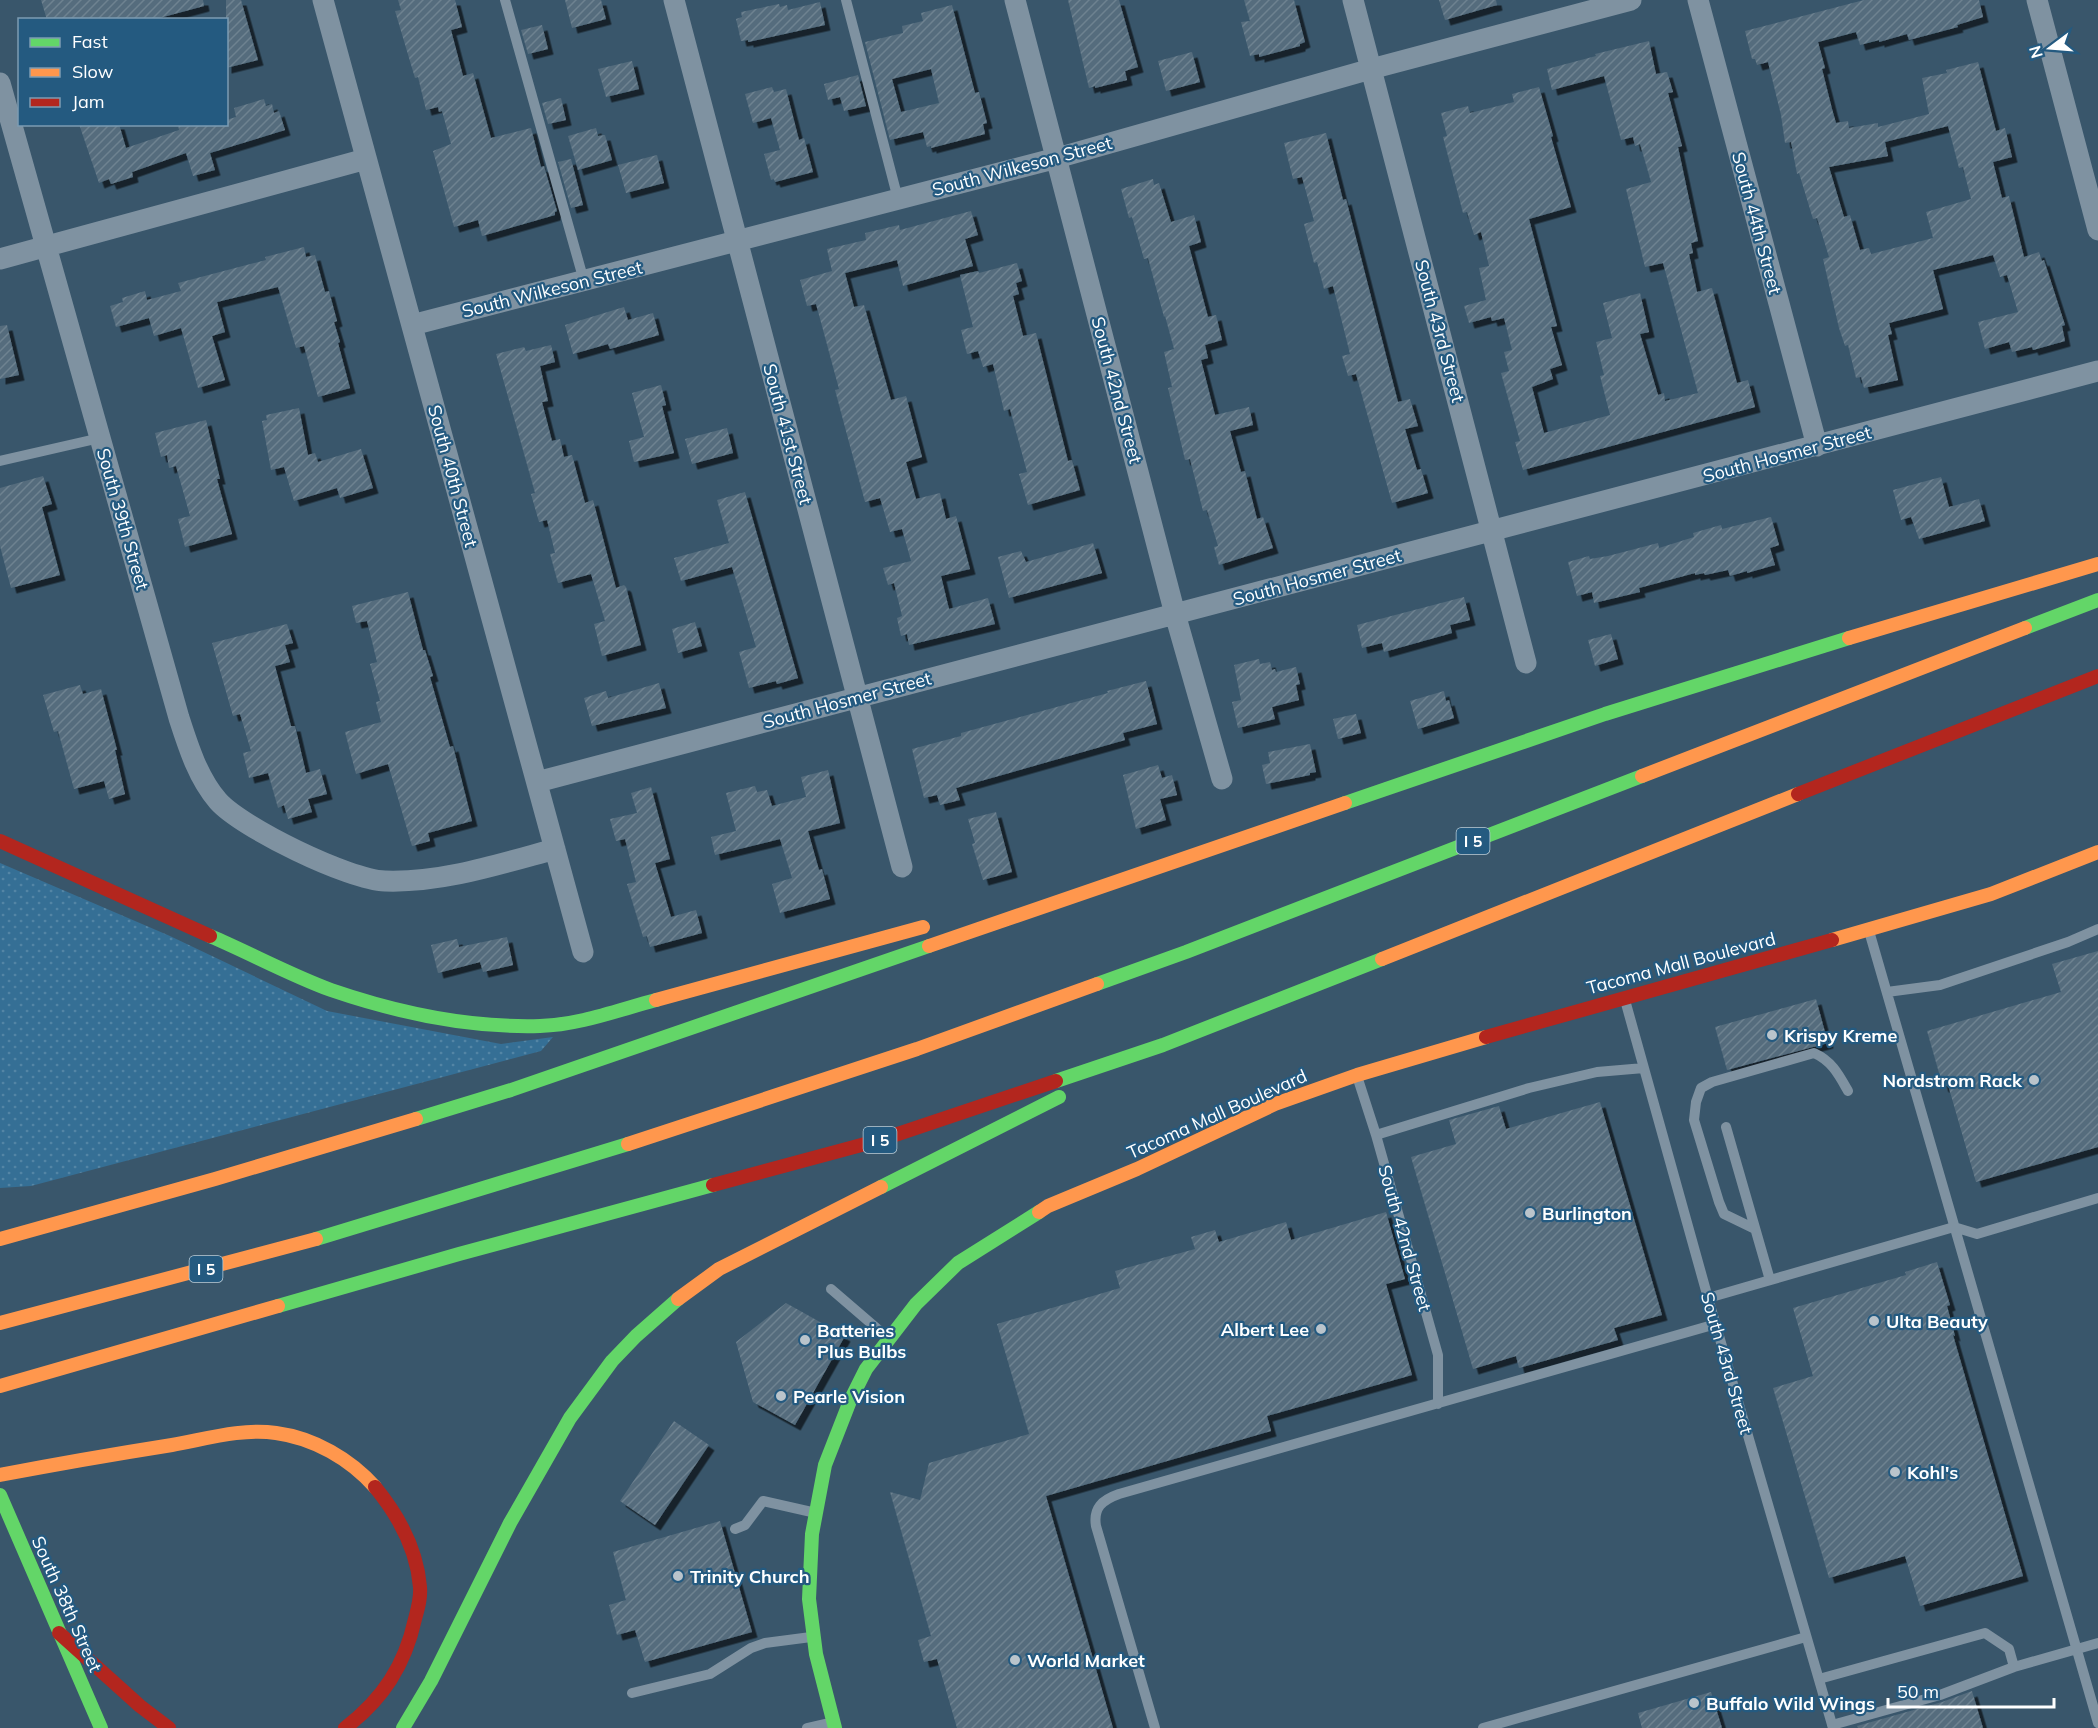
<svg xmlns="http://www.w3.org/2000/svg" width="2098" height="1728" font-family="Mulish,sans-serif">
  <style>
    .green { fill: url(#green-dots) }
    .building { fill: url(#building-hatch); fill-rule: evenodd; filter: url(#shadow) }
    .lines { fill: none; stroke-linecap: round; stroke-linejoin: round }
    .lane { stroke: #7f92a1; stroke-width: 10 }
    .street { stroke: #7f92a1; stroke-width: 21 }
    .fast { stroke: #63d668; stroke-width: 14 }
    .slow { stroke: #ff974d; stroke-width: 14 }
    .jam { stroke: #b3261e; stroke-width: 14 }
    .poi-dot { fill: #bac4cb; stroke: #245a80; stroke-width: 2 }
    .labels { text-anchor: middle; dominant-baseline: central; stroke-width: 4.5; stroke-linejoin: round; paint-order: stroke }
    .shield { fill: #245a80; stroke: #bdced9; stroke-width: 1.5 }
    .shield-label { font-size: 16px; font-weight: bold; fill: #fff }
    .street-label { font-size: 18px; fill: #fff; stroke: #245a80 }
    .poi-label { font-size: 18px; font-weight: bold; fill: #fff; stroke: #245a80; text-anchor: start }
  </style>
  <defs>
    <pattern id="green-dots" width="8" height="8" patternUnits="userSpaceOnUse" patternTransform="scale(1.5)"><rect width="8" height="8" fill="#356f95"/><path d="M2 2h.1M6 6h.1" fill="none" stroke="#5385a5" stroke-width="1.8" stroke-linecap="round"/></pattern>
    <pattern id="building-hatch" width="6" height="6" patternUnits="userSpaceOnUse" patternTransform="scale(1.5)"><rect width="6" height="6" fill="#546c7d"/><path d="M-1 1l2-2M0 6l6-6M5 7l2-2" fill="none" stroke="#6e8290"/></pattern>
    <filter id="shadow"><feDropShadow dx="5.5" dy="5.5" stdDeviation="0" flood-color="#0009"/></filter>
  </defs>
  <rect width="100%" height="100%" fill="#39566b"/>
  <path class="green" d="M0,863L170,936L327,1011L501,1044L553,1037L541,1051L31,1186L0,1188Z"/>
  <path class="building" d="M41,0H203L204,6L152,20H47Z
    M226,0H241L258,60L226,68Z
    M398,0H455L462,27L451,30L463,76L473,73L491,138L531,128L541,167L544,166L557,211L555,212V215L482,236L478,220L454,227L433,151L451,144L442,111L439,112L438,107L426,110L418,77L415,78L395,11L401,10Z
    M565,0H601L606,19L572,28Z
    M1068,0H1119L1138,67L1125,71L1127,80L1095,88V86L1089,88Z
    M1244,0H1294L1305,42L1300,44V46L1259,57V54L1250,56L1241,22L1250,21Z
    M1439,0H1496L1497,5L1445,20Z
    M1864,0H1979L1983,17L1957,25L1958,27L1909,40L1907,34L1879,42V40L1860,45L1856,32L1818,42L1825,68L1822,69L1832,109L1836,123L1848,121L1849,128L1878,123V127L1929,114L1922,78L1947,73L1946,70L1978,62L1996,131L2005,128L2012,157L1993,162L2002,198L2009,196L2024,257L2039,252L2042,261L2044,260L2065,325L2062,326L2065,341L2033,350L2032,347L2012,352L2009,342L1985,349L1978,322L2018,312L2007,275L2000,277L1993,255L1933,270L1943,309L1889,323L1892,334L1888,335L1898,380L1864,388L1861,377L1856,378L1848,345L1845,346L1839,328L1823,259L1829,257L1817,218L1813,219L1799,173L1797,174L1791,142L1785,143L1781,115L1768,62L1757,65L1755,59H1752L1745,31ZM1948,126L1959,168L1963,167L1971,199L1926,212L1933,238L1871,254L1869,248L1860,250L1850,215L1844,217L1829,167L1888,156L1885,142Z
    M820,2L825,25L748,42V40L741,41L736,19L742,17L741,12L779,4L780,7L787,5L788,10Z
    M952,5L975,93L979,92L987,123L983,124L985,134L931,148V146L927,147L923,132L890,140L865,42L903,33L902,26L923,21L921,13ZM931,69L939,103L901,112L892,79Z
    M542,25L548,49L528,54L521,30Z
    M1649,41L1656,74L1667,72L1673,92L1668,93L1682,146L1678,147L1698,241L1691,243L1693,253L1689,254L1697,292L1712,288L1737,383L1748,380L1755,407L1523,470L1515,442L1520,441L1501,373L1509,371L1504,352L1512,350L1504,318L1492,321L1491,317L1469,323L1464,306L1486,300L1479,268L1489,266L1481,232L1474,235L1467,212L1463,213L1443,137L1447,136L1441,113L1468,106L1470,113L1514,102L1512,94L1539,87L1553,136L1551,137L1571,207L1529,219L1557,326L1551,327L1562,365L1550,369L1553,379L1532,387L1544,433L1610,415L1600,376L1604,375L1596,342L1612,338L1603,303L1640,293L1649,332L1640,334L1658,395L1664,393L1665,401L1698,393L1663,263L1645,267L1626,189L1651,182L1640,144L1635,146L1633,137L1621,140L1604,76L1552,90L1547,69L1596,56L1595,54Z
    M1192,52L1200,82L1166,91L1158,61Z
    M632,61L639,89L606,97L598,69Z
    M858,75L866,106L844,111L840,97L828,100L824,84Z
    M772,87L774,92L786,89L799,140L804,138L813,172L775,182L774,179L771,180L764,154L780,150L771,118L753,123L745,94Z
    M561,98L566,120L548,124L542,103Z
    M264,99L266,106L272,104L274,113L279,111L285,130L210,153L215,170L193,176L186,153L132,172L133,177L111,184L109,179L99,183L79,124H119L126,148L179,130L178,124H226V120L236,117L234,108Z
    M596,128L598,136L605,135L612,160L578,170L568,136Z
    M1326,133L1343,200L1346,199L1398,402L1410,399L1418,426L1405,429L1417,470L1421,469L1428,493L1392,503L1356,374L1348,376L1342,356L1350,354L1333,286L1324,289L1317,262L1314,263L1304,224L1314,221L1302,177L1293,179L1284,143Z
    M657,155L664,183L626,193L618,165Z
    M571,159L583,205L571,208L558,162Z
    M1153,179L1154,185L1159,183L1171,222L1194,215L1201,242L1189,246L1208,317L1216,315L1222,340L1205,345L1208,358L1201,360L1215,415L1249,407L1253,425L1230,431L1241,472L1245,471L1257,519L1263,517L1273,548L1219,565L1214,547L1218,546L1207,510L1203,511L1190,459L1185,460L1168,388L1172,387L1164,352L1174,349L1165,316L1164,317L1148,258L1144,259L1132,217L1129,218L1121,189Z
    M971,211L978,235L965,239L973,266L903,286L897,260L845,273L854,307L864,305L891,400L906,396L922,457L906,462L916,499L940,493L946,519L956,516L970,569L941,576L949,609L988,598L995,624L909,645L907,634L901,636L897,618L902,616L894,583L888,585L883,568L911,561L902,529L890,532L880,498L865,502L835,390L839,389L816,304L807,306L800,280L832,271L827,249L866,240L865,233L899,225L900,230Z
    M304,247L306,257L315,255L325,292L329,291L337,321L334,322L340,342L338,343L350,388L318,397L304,346L296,348L278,287L217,302L225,332L212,336L225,380L198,388L181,328L154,336L149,318L116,327L110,306L123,302L122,298L145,291L147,300L181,291L178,283L266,260L265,257Z
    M1017,263L1022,281L1016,283L1019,294L1013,296L1023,336L1036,333L1068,461L1072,460L1080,490L1028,505L1019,474L1027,472L1010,409L1004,411L993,364L983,367L978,351L967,354L961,330L973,327L960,275L978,271L979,273Z
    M624,307L628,320L653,313L659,335L610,349L608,344L573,354L565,325Z
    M7,325L19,375L0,379V326Z
    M551,345L555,362L540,366L548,401L542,402L552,441L560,439L564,457L572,455L585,503L593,500L616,588L624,585L626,587L641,645L602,656L594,624L605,621L591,574L558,583L550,554L555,553L547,520L539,522L531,494L535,493L496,354L524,347L526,351Z
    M661,385L666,405L662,406L674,453L634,462L629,441L644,437L632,393Z
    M299,408L308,455L315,453L318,462L361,449L373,488L340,498L337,488L294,501L284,467L271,470L262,421L267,420L266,415Z
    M206,420L220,479H217L232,534L185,547L178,519L190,516L176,466L169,468L167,455L161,457L155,433Z
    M727,428L733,453L692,464L685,439Z
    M43,476L52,504L42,507L60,575L11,588L0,546V488Z
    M1941,477L1949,507L1979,499L1985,521L1919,539L1911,517L1901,520L1893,490Z
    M745,492L798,678L777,684L776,681L749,688L739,652L756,647L732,567L681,581L674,558L729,543L717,500Z
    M1771,517L1779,545L1770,548L1775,565L1747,573V571L1730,576L1728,570L1705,575L1704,573L1695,575V573L1639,588L1640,592L1594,603L1592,592L1577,596L1568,562L1589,556L1590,559L1608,556L1658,543L1659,548L1694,537L1693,533L1721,525L1722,529Z
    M1093,543L1102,573L1009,598L998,557L1021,551L1026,562Z
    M408,592L423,650H425L433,676L430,677L450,747L453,746L472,821L428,833L430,841L412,846L388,764L356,774L345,732L381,722L376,702L380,701L370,664L377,662L367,621L356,623L352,606Z
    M1464,597L1470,620L1450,625L1452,633L1384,652L1382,643L1362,648L1357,625Z
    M695,622L702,646L678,653L672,629Z
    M287,624L293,643L285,645L290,662L275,666L291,726H295L306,773L320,769L327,794L308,799L312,812L288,819L284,805L278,808L268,773L249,778L243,753L251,751L240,714L233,716L212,643Z
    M1611,634L1618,659L1595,666L1588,640Z
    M1259,659L1260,664L1270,662L1272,670L1275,669L1276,672L1296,667L1300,684L1296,685L1299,700L1272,707L1275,719L1238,728L1232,702L1241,700L1234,665Z
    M1146,681L1157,724L1123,733L1125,740L956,788L960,800L940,805L937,795L924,798L912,749L961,736V733L1108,693L1107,691Z
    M659,683L666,708L592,726L584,698L606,691L608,698Z
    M80,685L83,694L101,689L117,750H115L125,794L109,799L104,781L74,789L58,731L54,732L43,695Z
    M1444,691L1446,701L1449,700L1454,718L1418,729L1410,701Z
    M1356,714L1361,733L1338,739L1333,719Z
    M1310,744L1316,772L1310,773V775L1266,784L1262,765L1270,763L1268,752Z
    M1158,765L1162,778L1172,775L1177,795L1160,799L1166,820L1136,829L1123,775Z
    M828,770L840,823L808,831L819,870L822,869L830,899L780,913L772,884L792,878L780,839L715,855L711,837L736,831L726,793L755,786L757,792L767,790L772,806L806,797L801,777Z
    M651,787L670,859L655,863L671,917L696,910L702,933L650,947L647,936L643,937L627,884L636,882L625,839L616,841L610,819L637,813L631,793Z
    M996,812L1012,872L983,880L972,844L975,843L968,819Z
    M507,937L513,965L483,972L480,962L438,973L431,945L457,939L459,947Z
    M2098,951V1147L1976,1182L1948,1085L1943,1087L1927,1031L2061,992L2052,964Z
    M1816,999L1828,1043L1727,1070L1715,1027Z
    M1600,1102L1662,1315L1614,1328L1618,1340L1519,1368L1516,1356L1473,1369L1411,1157L1456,1144L1449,1120L1499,1106L1506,1129Z
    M1386,1212L1405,1279L1386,1284L1412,1375L1267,1416L1271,1431L1046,1496L1113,1728H957L937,1659L924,1662L918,1640L931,1636L890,1492L920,1500L929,1463L1029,1434L997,1324L1120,1288L1115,1271L1195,1249L1191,1237L1215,1230L1219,1242L1286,1222L1291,1240Z
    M1937,1262L1950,1305L1947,1306L1955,1336L1953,1335L2023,1576L1920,1606L1905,1556L1829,1578L1773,1388L1813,1376L1793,1308L1906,1275L1905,1272Z
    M786,1303L845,1336L795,1425L753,1402L736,1342Z
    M674,1421L709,1445L655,1525L620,1501Z
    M720,1521L752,1632L645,1662L635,1630L617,1635L609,1605L626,1600L613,1552Z
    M1972,1691L1983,1728H1858L1857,1726L1942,1702Z
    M1711,1692L1722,1728H1642L1638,1713Z"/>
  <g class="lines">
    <path class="lane" d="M505,0L584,281
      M846,0L898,199
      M0,461L100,438
      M1869,931L2098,1723
      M1887,992L1940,985L2068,942L2098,929
      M1625,1000L1708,1298L1833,1728
      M1357,1076L1376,1135L1438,1355V1404
      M1726,1127L1770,1280
      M1376,1135L1529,1088L1597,1072L1644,1068
      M1755,1229L1724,1214L1719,1202L1694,1120L1696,1102L1701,1088L1712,1082L1814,1053C1832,1061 1839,1075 1848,1091
      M831,1289L888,1338
      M1708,1298L1954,1227L1977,1234L2098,1198
      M735,1529L745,1525L763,1501L816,1513
      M1819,1679L1985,1633L2009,1649L2014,1667
      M632,1693L710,1674L751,1648L765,1643L811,1637
      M1832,1725L1940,1695L2014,1667L2098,1643
      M807,1728L833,1722
      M1155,1728L1096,1526C1093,1508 1102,1500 1119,1494L1716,1324
      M1483,1728L1806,1637"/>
    <path class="street" d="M323,0L583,952
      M674,0L902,867
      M1015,0L1175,614L1222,779
      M1353,0L1526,663
      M1698,0L1817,446
      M2037,0L2098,230
      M0,83L179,718C188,746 198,778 218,801C242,828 349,880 385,881C442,883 500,864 555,849
      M0,259L366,159
      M412,325L1057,158L1371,69L1631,0
      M537,782L2098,371"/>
    <path class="fast" d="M2025,628L2098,600
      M1345,803L1605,714L1849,638
      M210,936C250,953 290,975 331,990C398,1013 469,1028 540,1026C579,1025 618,1010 656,1000
      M1097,984L1186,952L1642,776
      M1056,1081L1163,1045L1382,959
      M416,1119L511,1090L929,946
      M881,1187L1059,1097
      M316,1239L628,1144
      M278,1306L459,1254L713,1185
      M0,1495L101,1728
      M403,1728L431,1681L510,1523L570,1418L612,1361L636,1336L678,1299
      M835,1728L816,1654L809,1599L812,1534L825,1465L850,1401L866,1369L916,1304L958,1263L1039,1212"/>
    <path class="slow" d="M1849,638L2098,564
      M1642,776L2025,628
      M1832,940L1991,894L2098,852
      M929,946L1345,803
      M1382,959L1798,794
      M656,1000L923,927
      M628,1144L917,1049L1097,984
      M1039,1212L1048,1206L1137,1169L1275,1104L1357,1075L1486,1037
      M0,1239L215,1179L416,1119
      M678,1299L719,1269L881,1187
      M0,1323L316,1239
      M0,1386L278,1306
      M0,1475C57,1464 115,1454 172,1445C206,1439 242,1428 276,1433C314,1438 350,1459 375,1487"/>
    <path class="jam" d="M1798,794L2098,676
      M0,841L210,936
      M1486,1037L1832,940
      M713,1185L880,1140L1056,1081
      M59,1633L140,1706L169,1728
      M345,1728C383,1699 405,1665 415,1619C418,1608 421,1598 420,1587C417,1550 398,1515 375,1487"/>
  </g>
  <g class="poi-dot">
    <circle cx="1772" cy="1035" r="6"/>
    <circle cx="2034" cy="1080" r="6"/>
    <circle cx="1530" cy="1213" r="6"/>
    <circle cx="1874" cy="1321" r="6"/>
    <circle cx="1321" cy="1329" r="6"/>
    <circle cx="805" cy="1340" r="6"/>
    <circle cx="781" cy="1396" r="6"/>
    <circle cx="1895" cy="1472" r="6"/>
    <circle cx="678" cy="1576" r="6"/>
    <circle cx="1015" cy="1660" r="6"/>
    <circle cx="1694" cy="1703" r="6"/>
  </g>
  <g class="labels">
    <g class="shield">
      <rect x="1456.5" y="828" width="33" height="26" rx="4.5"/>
      <rect x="863.5" y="1127" width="33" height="26" rx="4.5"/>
      <rect x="189.5" y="1256" width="33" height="26" rx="4.5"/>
    </g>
    <g class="shield-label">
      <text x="1473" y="841">I 5</text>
      <text x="880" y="1140">I 5</text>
      <text x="206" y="1269">I 5</text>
    </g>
    <g class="street-label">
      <text transform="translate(1022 166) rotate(-15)">South Wilkeson Street</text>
      <text transform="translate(1757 223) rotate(75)">South 44th Street</text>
      <text transform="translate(552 289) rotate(-14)">South Wilkeson Street</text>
      <text transform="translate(1440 331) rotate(75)">South 43rd Street</text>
      <text transform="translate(1117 390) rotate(75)">South 42nd Street</text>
      <text transform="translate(788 434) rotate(75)">South 41st Street</text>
      <text transform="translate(1787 454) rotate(-15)">South Hosmer Street</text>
      <text transform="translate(453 476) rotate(75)">South 40th Street</text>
      <text transform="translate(123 519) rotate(74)">South 39th Street</text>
      <text transform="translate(1317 577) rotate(-15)">South Hosmer Street</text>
      <text transform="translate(847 700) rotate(-15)">South Hosmer Street</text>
      <text transform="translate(1681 963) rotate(-15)">Tacoma Mall Boulevard</text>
      <text transform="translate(1217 1114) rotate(-24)">Tacoma Mall Boulevard</text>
      <text transform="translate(1405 1238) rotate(74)">South 42nd Street</text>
      <text transform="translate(1727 1363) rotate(74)">South 43rd Street</text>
      <text transform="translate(67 1604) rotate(66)">South 38th Street</text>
    </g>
    <g class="poi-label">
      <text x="1784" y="1035">Krispy Kreme</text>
      <text x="2022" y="1080" text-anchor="end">Nordstrom Rack</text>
      <text x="1542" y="1213">Burlington</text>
      <text x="1886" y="1321">Ulta Beauty</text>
      <text x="1309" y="1329" text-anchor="end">Albert Lee</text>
      <text x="817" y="1330">Batteries<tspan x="817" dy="21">Plus Bulbs</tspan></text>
      <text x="793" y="1396">Pearle Vision</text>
      <text x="1907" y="1472">Kohl's</text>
      <text x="690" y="1576">Trinity Church</text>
      <text x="1027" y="1660">World Market</text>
      <text x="1706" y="1703">Buffalo Wild Wings</text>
    </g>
  </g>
  <rect x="18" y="18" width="210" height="108" fill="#245a80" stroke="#7c9cb3" stroke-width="1.5"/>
  <rect x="30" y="38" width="30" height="9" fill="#63d668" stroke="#7c9cb3" stroke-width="1.5"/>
  <text x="72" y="48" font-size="18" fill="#ffffff">Fast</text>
  <rect x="30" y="68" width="30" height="9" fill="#ff974d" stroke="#7c9cb3" stroke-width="1.5"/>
  <text x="72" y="78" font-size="18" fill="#ffffff">Slow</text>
  <rect x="30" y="98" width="30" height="9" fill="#b3261e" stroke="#7c9cb3" stroke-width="1.5"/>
  <text x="72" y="108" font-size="18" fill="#ffffff">Jam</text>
  <g transform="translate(2050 48) rotate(254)" stroke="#245a80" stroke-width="4.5" paint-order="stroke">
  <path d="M0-4.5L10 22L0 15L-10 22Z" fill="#ffffff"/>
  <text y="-9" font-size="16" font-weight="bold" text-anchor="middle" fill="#ffffff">N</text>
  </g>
  <path d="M1888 1698v9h166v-9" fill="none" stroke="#ffffff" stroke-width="3"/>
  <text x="1897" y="1698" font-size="18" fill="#ffffff" stroke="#245a80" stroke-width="4.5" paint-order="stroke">50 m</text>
</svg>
